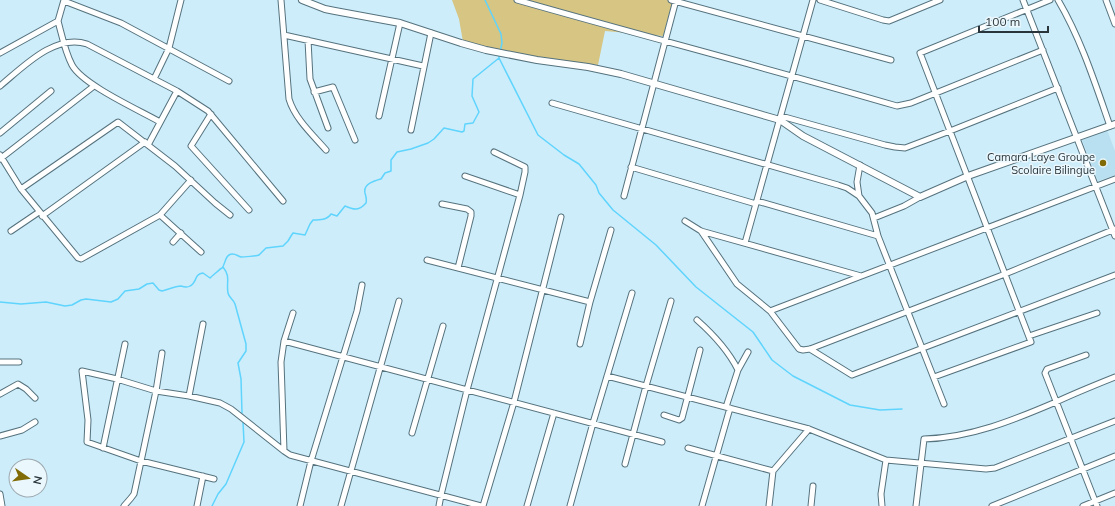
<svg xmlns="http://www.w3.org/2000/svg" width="1115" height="506" font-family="Mulish,sans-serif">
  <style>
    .built { fill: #b8e0f0 }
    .green { fill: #d7c583 }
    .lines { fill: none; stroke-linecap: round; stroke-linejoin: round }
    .stream { stroke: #5fd4fd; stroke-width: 1.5 }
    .minor-casing { stroke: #55727d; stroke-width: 7 }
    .tertiary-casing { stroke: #55727d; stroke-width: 8 }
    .minor { stroke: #fff; stroke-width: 5 }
    .tertiary { stroke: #fff; stroke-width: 6 }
    .poi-dot { fill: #816b06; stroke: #eaf7fc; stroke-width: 1.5 }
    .labels { text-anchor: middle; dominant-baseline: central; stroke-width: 3; stroke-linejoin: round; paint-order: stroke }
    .poi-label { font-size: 11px; fill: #29353b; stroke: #eaf7fc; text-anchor: end }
  </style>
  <rect width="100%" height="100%" fill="#cdedfb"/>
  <path class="built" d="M1107,130L1115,151V175L1098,181L1082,140Z"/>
  <path class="green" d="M452,0H673L663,36L605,31L598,65L521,55L463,42L459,19Z"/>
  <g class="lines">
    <path class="stream" d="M485,0L501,34L502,43L500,52
      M499,58L538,135L564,155L579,164L596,185L599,193L613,210L656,245L696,287L753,332L772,360L793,376L850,405L880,410L902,409
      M223,267C231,277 226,282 228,293C229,298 233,299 235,304L246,344V351L238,363L241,379L242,413
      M0,302L21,304L46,302L65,306L72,305L81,300L86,299L111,302L118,299L125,291L139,289L147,284L153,283L159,290L162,291C167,290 175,286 181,286C184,287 187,288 190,286C197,283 194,274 203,273L210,278C211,277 220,269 222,268C225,265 225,257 229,255C234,252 237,256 241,257C243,257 257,256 259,255L266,248L283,246L288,241L291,236L293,233L305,235L310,224L313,220C320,220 327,220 331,214L337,216L345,206C354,210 359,211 366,203C367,199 366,197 365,193C363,184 374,181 381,179L385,173L391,171V160L397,152L411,149L428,143L434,139L444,128L462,132L464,131L465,124L473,123L479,112L472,96L473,79L499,58V55
      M212,506L218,494L226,484L244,442L243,422"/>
    <defs>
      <path id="minor" d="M281,0L289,99C295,119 313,135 326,150
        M517,0C643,36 771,69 897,106L911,103L1043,50
        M671,0L891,60
        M820,0L883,20L889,21L940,0
        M1023,0L1115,236
        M1058,0C1081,39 1095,83 1110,126
        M1106,0L1115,24
        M64,1L121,23L229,81
        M58,21C62,36 65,52 72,65C83,85 139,110 160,122
        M284,35L423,66
        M308,40L310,79L328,128
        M0,53L58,21L64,0
        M154,79L169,48L181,0
        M0,86C22,68 55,33 87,44L177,91L208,111L283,201
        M314,92L333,87L355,140
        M552,103L838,185L847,188L859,196
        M211,114L191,146L249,210
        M379,116L400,23
        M781,116L885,145L895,147L905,148L950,131L1058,88
        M411,130L431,33
        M0,133L51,91
        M148,145L177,91
        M494,152L525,167V172L520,195
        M0,155L21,189L78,258L81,259L160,215L191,180
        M0,159L94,86
        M860,165L857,182L859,196L872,213L878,236L944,404
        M631,167L756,204
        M21,189L118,122L175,166L215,203L230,215
        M624,196L676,0
        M757,201L878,236
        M442,204L467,209L471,212V216L458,268
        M160,215L201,252
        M42,216L145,142
        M874,218L904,206L920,197
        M685,221L701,231L861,276
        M11,231L39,212
        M701,231L737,284L770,311L799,349L803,350L810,349L1005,274L1115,229
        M173,242L181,233
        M745,243L813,0
        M427,260L590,302
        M770,311L1115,179
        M293,313L284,341L281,362L284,451L290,455L481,506
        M697,320C714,335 728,350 738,370
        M1029,336L1097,313
        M284,341L662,442
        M580,344L590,302L611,230
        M810,349L852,375L1115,275
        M1086,355L1047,369L1045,373L1097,506
        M0,362H19
        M607,376L809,429L886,460L986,469L995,468L1115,421
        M934,377L1031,342L920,53L1050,0
        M0,394L18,384L26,389L35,398
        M189,396L203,324
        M726,407L738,370L748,352
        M664,415L679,420L682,418L700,350
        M412,433L443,326
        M0,436L22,430L35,422
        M103,448L125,344
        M688,448L773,471
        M625,464L646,386L671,301
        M214,479L141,461L87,442L88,420L82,371L117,379L156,391L189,396L220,403L231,409L284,451
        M0,494L2,506
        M124,506L131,498L134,494L156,391L162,353
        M197,506L203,476
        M300,506L311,461L357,311L362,285
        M341,506L399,301
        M439,506L441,495L467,390L520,195L465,176
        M483,506L514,402L561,217
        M527,506L554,413
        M570,506L593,423L632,293
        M702,506L730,408
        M769,506L773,471L809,429
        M811,506L813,486
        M882,506L881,494L886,460
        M916,506L924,439C970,438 1014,420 1056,402C1075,393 1095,385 1115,377
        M992,506L1115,456
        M1083,506L1115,493"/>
      <path id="tertiary" d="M302,0L325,9L335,11L400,23L461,43L486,50L537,60L588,67L621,74L780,120L803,136L920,197L968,176L1115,124"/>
    </defs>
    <use href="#minor" class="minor-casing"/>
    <use href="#tertiary" class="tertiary-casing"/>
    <use href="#minor" class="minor"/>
    <use href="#tertiary" class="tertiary"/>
  </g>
  <circle class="poi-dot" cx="1103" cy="163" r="4"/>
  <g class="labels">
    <g class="poi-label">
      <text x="1095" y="157">Camara Laye Groupe<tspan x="1095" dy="13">Scolaire Bilingue</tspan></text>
    </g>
  </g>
  <g transform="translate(28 478) rotate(103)"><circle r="19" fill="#eaf7fc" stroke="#9da9af"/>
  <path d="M0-3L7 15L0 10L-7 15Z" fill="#816b06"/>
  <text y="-6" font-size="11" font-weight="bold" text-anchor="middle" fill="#29353b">N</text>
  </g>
  <path d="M979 26v6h69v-6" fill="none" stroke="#29353b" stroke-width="2"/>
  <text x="985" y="26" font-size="12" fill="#29353b" stroke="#eaf7fc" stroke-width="3" paint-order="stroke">100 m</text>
</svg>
